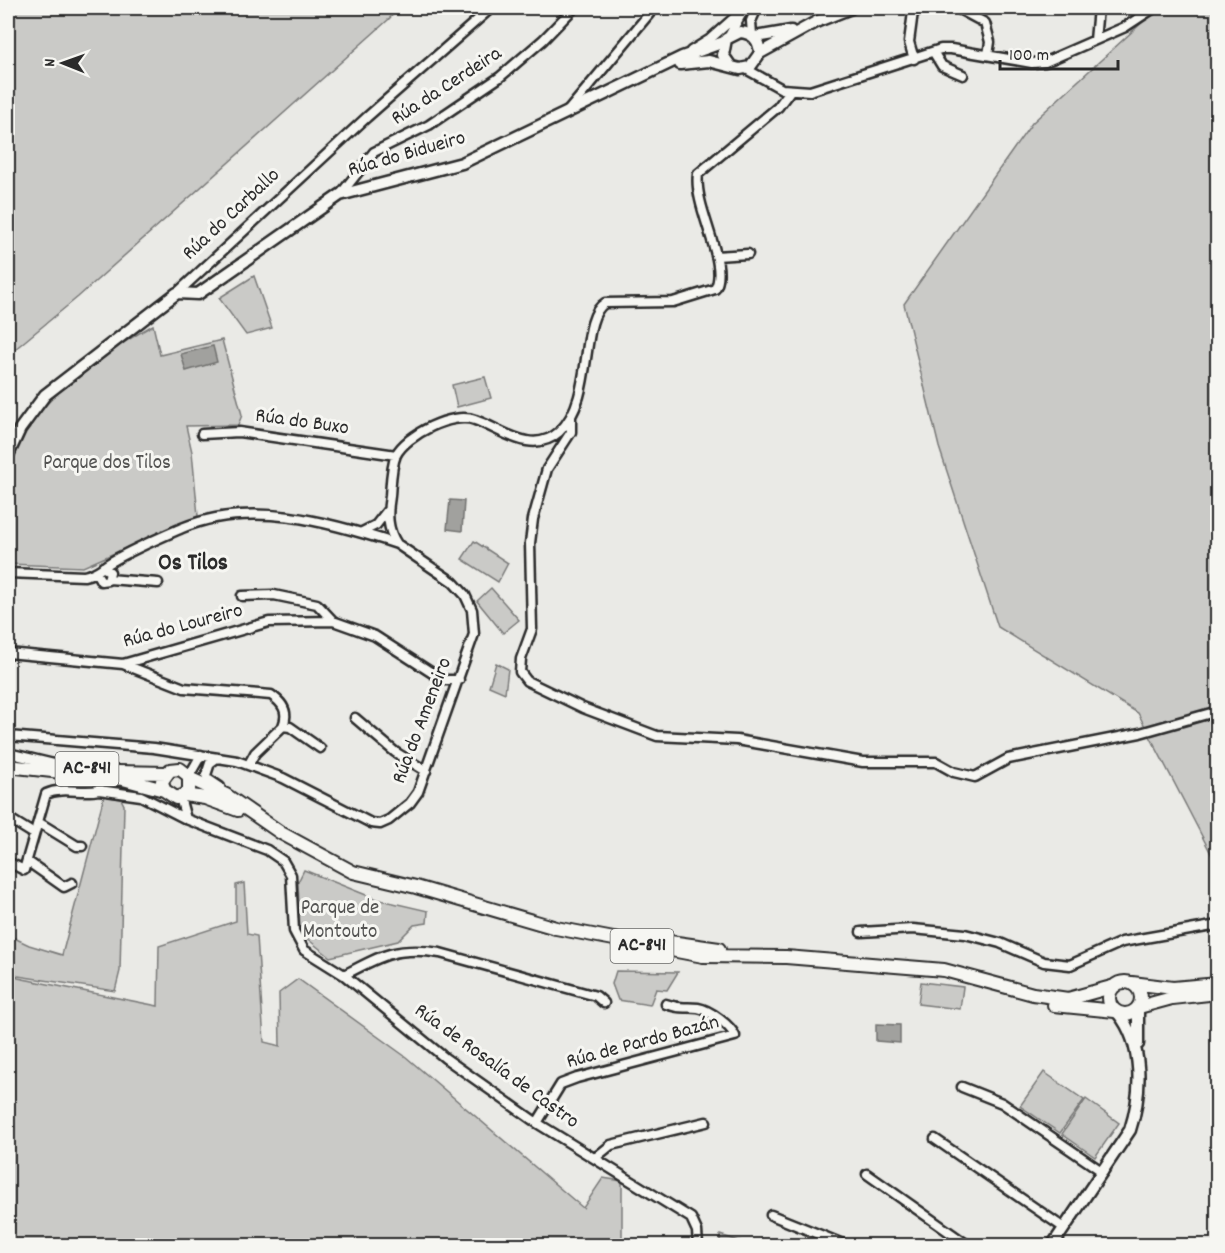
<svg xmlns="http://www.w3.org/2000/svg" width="1225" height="1253" font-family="Dekko,sans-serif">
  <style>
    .green { fill: #cacac7; stroke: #7a7a79; stroke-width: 1.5 }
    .water { fill: #a1a19e; stroke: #727270; stroke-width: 1.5 }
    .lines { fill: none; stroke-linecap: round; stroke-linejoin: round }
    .minor-casing { stroke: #2b2b2b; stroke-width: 13 }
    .tertiary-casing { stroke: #2b2b2b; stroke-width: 15 }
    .primary-casing { stroke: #2b2b2b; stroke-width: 16 }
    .minor { stroke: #f6f6f2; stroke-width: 8 }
    .tertiary { stroke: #f6f6f2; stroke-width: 10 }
    .primary { stroke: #f6f6f2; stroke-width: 12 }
    .labels { text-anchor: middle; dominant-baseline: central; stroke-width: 6; stroke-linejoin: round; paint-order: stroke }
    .shield { fill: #f6f6f2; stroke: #686867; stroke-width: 1.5 }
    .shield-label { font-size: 20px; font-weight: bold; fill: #2b2b2b }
    .street-label { font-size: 21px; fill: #2b2b2b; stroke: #f6f6f2 }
    .park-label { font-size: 21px; fill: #535352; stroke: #f6f6f2 }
    .quarter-label { font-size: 24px; font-weight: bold; fill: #2b2b2b; stroke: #f6f6f2 }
  </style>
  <rect width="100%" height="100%" fill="#eaeae6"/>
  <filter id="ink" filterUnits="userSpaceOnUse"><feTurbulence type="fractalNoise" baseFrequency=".0167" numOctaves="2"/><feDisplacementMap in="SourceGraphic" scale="12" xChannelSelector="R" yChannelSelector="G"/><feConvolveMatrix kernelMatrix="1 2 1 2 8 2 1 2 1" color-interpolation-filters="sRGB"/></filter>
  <g filter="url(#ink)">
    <path class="green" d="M8,8H399L388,20L78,297L8,355Z
      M1158,8H1217V865L1138,713L998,627L939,447L904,304L1032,123Z
      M254,276L272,328L246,335L219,298Z
      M153,325L160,355L222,340L242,415L238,425L186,426L192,452L198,516L83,567L8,564C8,536 2,494 9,467C27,404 99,356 153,325Z
      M485,377L491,398L457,407L452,385Z
      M474,541L508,563L498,582L462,559Z
      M491,588L519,620L503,633L477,601Z
      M496,663L508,669L505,693L489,686Z
      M104,796L121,799L124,805L120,971L115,991L18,976L8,969V935L29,945L62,955Z
      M304,870L376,899L428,911L427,923L414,925L398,941L330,957L300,933L298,882Z
      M244,883L247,934L257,936L264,1042L280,1046L279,993L298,979L406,1057L583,1208L603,1178L622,1181V1245H8V971L18,978L158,1006L159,946L236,921V885Z
      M616,971L678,972L667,990L656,989L650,1005L618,1000L612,984Z
      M921,982L963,987L960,1009L918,1004Z
      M1044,1072L1084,1100L1060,1133L1020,1106Z
      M1086,1099L1119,1123L1095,1157L1062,1134Z
      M720,1235L752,1245H720Z"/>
    <path class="water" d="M213,346L217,362L186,371L181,354Z
      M450,500L464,501L462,531L447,529Z
      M876,1024L900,1025V1043L876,1041Z"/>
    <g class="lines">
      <defs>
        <path id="minor" d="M957,8L985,23L990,42L988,55
          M752,35L751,21L757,8
          M729,36L742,13
          M1095,40L1098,8
          M691,51L709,40L744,9
          M934,53L942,66L963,75
          M914,59L909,42L913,12L929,8
          M746,69L782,89L810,91L941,49H951L1032,63L1045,62L1125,27L1154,8
          M568,111L654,8
          M340,195L374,152L429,125L500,77L543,40L574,8
          M716,256L748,254
          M177,293L367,117L491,8
          M571,417V432L547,469L533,519L530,543L532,629L521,659L520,672L527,681L583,708L657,736L737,740L863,762H936L954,772L975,777L1008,759L1140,733L1218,711
          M202,434L239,432L396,455
          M362,532L376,525L387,511
          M8,573L84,576C96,574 101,568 111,562C133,549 159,538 182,528C250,499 330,522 397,544
          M97,574L101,581L108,580L110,572L103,567
          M109,579L158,583
          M242,596L274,595L317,604L333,621
          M8,653L123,664L269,622L333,621L375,636L443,680H459
          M123,664L184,688L271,695C283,703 289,712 283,726
          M355,718L395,752L426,771
          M8,736L154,748L237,761L283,778L371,823L380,824L389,820L410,803L418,792L474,634L472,610L465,595L453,582L397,544C387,529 387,514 390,496C391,483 391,467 396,455C406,435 453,411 475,420C501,429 532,456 559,432C596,398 578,319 605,303L673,302L715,289C730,264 693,207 698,174L778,107L790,91
          M8,753L62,766
          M217,758L210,763L206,775L208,779L220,787
          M249,764L255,753L283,726L290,727L320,748
          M189,776L201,755
          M99,790L141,796L186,819L267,850L283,861L291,875L294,931L304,950L344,975L445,1058L537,1123L691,1218L697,1231L698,1246
          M180,797L186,819
          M8,818L34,834
          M38,822L77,846H82
          M27,861L64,887L72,883
          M8,862L24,870L46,794C63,786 81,794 99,790L101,777
          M861,932L913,929L965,934L1000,943L1044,962L1070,965L1122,942L1218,925
          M344,975C380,956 397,946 440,953L596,996L604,1003
          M962,1087L1002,1103L1103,1172
          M537,1123L561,1084L577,1078L735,1036C731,1026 710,1010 698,1008C684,1006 682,1010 666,1004
          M935,1139L1064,1228
          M595,1158L611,1145L706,1122
          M867,1174L969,1246
          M771,1215L848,1246"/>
        <path id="tertiary" d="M755,37L791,31
          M760,53L818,21L851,8
          M680,64L709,61L740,69L750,67L760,53C759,40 753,33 740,32L726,39L723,55L730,65
          M8,455L20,429L45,395L177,293L198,294L340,195L462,163L682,57L724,42
          M1138,1044V1008
          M1052,1246L1130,1130C1142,1093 1144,1045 1118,1013"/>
        <path id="primary" d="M8,766L123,779L164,790L176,798L185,795L189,790V776L180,769L170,770L162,781L164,790
          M117,772L166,773
          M191,779L226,795L281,833L353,872L416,887L556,928L703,956L786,957L944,970L1033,994L1068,999L1115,986
          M185,795L205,798L238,810
          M656,940L719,949
          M1109 998a16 16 0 1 1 32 0a16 16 0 1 1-32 0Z
          M1132,983L1173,988L1218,984
          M1054,1005L1115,1011
          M1139,1007L1172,998L1218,993"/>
      </defs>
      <use href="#minor" class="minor-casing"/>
      <use href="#tertiary" class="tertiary-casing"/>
      <use href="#primary" class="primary-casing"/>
      <use href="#minor" class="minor"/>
      <use href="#tertiary" class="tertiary"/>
      <use href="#primary" class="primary"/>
    </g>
  </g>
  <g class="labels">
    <g class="shield">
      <rect x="55.5" y="752" width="63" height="34" rx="4.5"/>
      <rect x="610.5" y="929" width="63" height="34" rx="4.5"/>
    </g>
    <g class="shield-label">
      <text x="87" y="769">AC-841</text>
      <text x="642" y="946">AC-841</text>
    </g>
    <g class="street-label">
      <text transform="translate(447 87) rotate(-33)">Rúa da Cerdeira</text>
      <text transform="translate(407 155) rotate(-16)">Rúa do Bidueiro</text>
      <text transform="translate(232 215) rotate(-43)">Rúa do Carballo</text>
      <text transform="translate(302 423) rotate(8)">Rúa do Buxo</text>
      <text transform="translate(183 627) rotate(-15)">Rúa do Loureiro</text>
      <text transform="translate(423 721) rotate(-69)">Rúa do Ameneiro</text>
      <text transform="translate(643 1043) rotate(-15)">Rúa de Pardo Bazán</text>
      <text transform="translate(496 1067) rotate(36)">Rúa de Rosalía de Castro</text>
    </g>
    <g class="park-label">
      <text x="107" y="464">Parque dos Tilos</text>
      <text x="340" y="909">Parque de<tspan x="340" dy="24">Montouto</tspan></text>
    </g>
    <g class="quarter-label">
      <text x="193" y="564">Os Tilos</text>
    </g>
  </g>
  <rect width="1225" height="1253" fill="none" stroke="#f6f6f2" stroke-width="30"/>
  <rect x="15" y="15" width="1195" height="1223" fill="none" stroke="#2b2b2b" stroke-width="2" filter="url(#ink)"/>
  <g transform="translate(63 63) rotate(271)" stroke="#f6f6f2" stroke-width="4.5" paint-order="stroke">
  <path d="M0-4.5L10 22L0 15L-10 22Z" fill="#2b2b2b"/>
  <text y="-9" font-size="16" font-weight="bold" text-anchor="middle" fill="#2b2b2b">N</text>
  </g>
  <path d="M1000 60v9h118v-9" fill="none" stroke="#2b2b2b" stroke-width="3"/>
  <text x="1009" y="60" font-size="18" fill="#2b2b2b" stroke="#f6f6f2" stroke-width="4.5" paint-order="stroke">100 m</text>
</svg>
